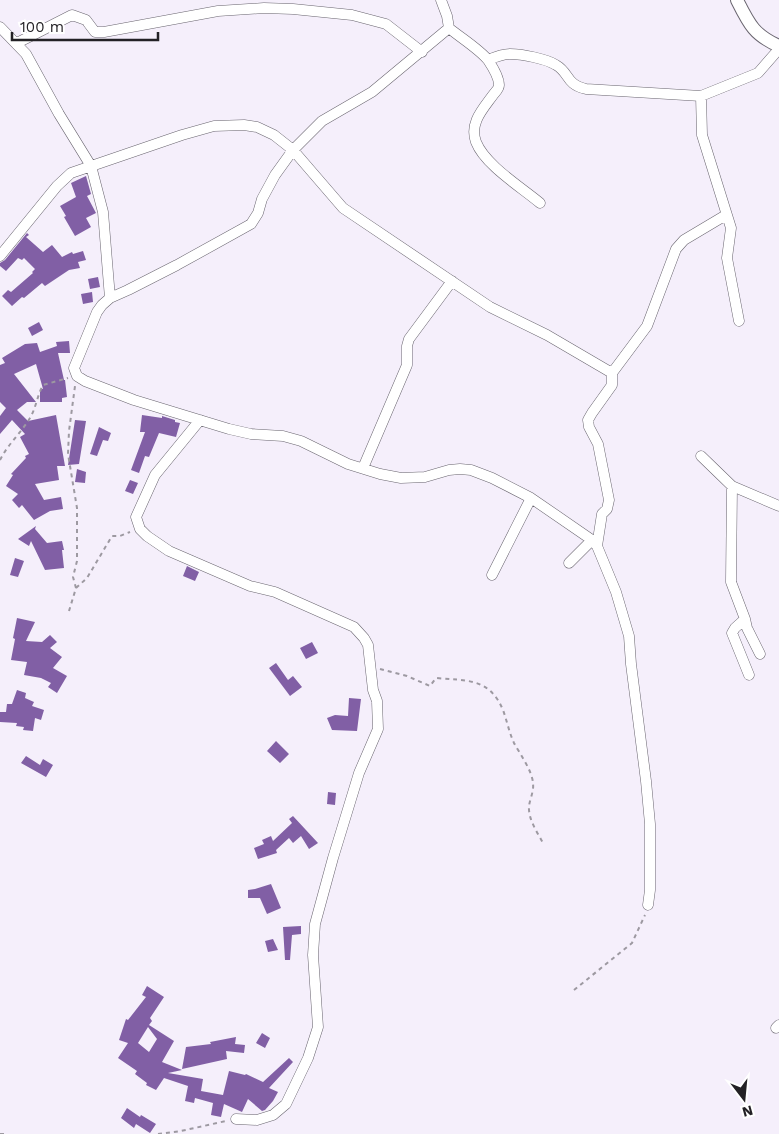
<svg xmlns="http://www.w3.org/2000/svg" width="779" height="1134" font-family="'Work Sans',sans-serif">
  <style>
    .building { fill: #815fa5; fill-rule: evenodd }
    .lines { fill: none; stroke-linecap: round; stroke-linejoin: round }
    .minor-casing { stroke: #69656f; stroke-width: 11 }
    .major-casing { stroke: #69656f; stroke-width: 14 }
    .path { stroke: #9d99a1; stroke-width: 2; stroke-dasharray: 4 4; stroke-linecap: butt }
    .minor { stroke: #fff; stroke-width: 10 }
    .major { stroke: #fff; stroke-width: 12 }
  </style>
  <rect width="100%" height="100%" fill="#f5effb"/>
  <path class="building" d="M86,176L91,194L87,196L96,213L86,218L91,227L75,236L64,217L66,216L60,206L76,197L71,183Z
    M27,233L29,235L26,237L43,252L52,245L62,257L72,252L73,254L83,251L86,260L78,262L80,268L69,270L45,286L42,283L24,298L22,297L12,306L2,296L8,290L11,292L33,273L32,272L35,269L24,258L22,260L18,258L6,271L0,266V263L5,260Z
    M98,277L100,287L90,289L88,279Z
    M92,292L93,302L83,304L81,294Z
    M39,322L43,330L32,336L28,328Z
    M69,341L70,353H58L64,380H65L67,397L62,398V402H40V389H43L36,364L14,374L36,402H27L17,410L28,421L56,415L65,466H57L59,480L35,484L44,500L61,497L63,509L50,511L34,520L22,505L19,508L12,500L18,494L6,486L13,475L11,474L26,458L25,456L29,454L20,437L25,434L12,420L0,434V416L6,408L0,402V365L5,363L2,358L25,344L37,343L40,352L57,346L56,342Z
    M142,415L162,418V416L175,420V422L180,423L176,437L159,433L149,457L145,456L139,473L131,470L145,432H140Z
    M75,420L86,421L79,464L68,465Z
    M99,427L111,433L108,441L103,440L97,456L90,454Z
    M77,469L86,472L85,483L75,482Z
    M130,480L138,483L133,494L125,491Z
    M36,526L35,529L47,543L62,541L64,550H62L64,568L45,570L31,541L29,546L18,539Z
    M15,558L24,561L18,577L10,575Z
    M187,566L199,572L195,581L183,576Z
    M17,618L35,622L26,641L42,642L50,635L57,642L50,648L62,657L53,668L67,676L57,693L48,687L51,683L41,678L24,675L27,662L11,660L15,639L13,638Z
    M312,642L318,653L306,659L300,648Z
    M276,663L288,680L293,676L302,687L290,696L269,668Z
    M17,690L26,693L25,698L34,702L32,706L44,710L41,720L35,718L33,731L23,730L24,727L16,726L17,723L0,722V712H6L7,704H12Z
    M349,698L361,699L357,731L332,730L327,718L335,715L348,716Z
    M276,741L289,754L280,763L267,751Z
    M26,756L40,765L43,759L53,765L46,777L21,763Z
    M328,792L336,793L335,805L327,804Z
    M293,816L318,843L309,849L301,836L293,843L289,838L276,850L277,853L258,859L254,848L264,844L262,840L271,836L273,841L292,823L289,819Z
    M271,884L281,908L267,914L260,898H248V890L255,889Z
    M301,926V934L292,935L290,960H285L283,927Z
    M273,939L278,950L268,952L265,941Z
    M147,986L164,997L150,1018L152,1021L149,1025L174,1041L162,1062L182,1070L168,1073L203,1079L201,1091L223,1095L229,1071L245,1075L246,1074L263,1082L289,1058L293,1062L269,1088L278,1092L273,1101L265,1110L262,1111L248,1099L242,1112L224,1104L221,1117L211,1115L213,1103L195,1098L194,1103L185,1101L188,1086L164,1078L156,1090L146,1085L147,1083L135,1074L137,1071L118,1058L128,1043L119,1040L126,1019L128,1020L146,997L142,995ZM148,1027L157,1039L149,1052L138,1043Z
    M262,1033L270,1038L265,1048L256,1043Z
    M236,1037L235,1044L245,1045L244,1053L226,1051L227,1059L182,1069L186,1047L211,1044L210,1042Z
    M127,1108L140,1117L141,1115L156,1124L150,1133L136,1124L134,1128L121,1118Z"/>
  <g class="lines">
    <defs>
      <path id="minor" d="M441,0L447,16L449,28C461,38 479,49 488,60C492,66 499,77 499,85C499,89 496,91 493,95C483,109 469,123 476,142C485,165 521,187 540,203
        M0,27L26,54L59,114L91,166L103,212L110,298
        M449,28L372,92L322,121L293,150L275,175L262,199L258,213L251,224L177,265L128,290L110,298L102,305L97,312L74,368L77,376L85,381L134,400L229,429L251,434L283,436L301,441L348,464L380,474L401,478L425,477L449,470L460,469L471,470L492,478L531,498L592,540L597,546L616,592L629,636L631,664L646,781L650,824V890L648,905
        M17,43L72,15L86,20L95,32H104L218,11L264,8L293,9L352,15L386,24L422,52
        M488,60C495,57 502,54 510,54C522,54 547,59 556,65C570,73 565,84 586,89L701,96L758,73L779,49
        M701,96L702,135L731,228L727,258L739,321
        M0,256L57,186L71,173L182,135L214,126L244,125L257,127L274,135L293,150L343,208L490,307L547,335L612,373
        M200,420L155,475L136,517L140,529L147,536L169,551L250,586L275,592L354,627L364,638L368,645L373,690L377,701L378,729L359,773L333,858L315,924L313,955L318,1027L308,1058L286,1104L273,1115L257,1120L236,1119
        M701,456L732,486L779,506
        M363,468L407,365V346L409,339L452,281
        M732,486L731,582L745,619L747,628L760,654
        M597,546L602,514L607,509L609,500L598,444L589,427L588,420L592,413L612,385V373L647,326L676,249L684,240L726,215
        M569,563L592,540
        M492,575L531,498
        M745,619L735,628L732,633L749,675
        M776,1028L779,1025"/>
      <path id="major" d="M737,0C749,24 754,35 779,46"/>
    </defs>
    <use href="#minor" class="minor-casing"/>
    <use href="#major" class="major-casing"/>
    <path class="path" d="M0,460C8,444 21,433 30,418C36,408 37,396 43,385L68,378
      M76,588L87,578L112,536H120L130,532
      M69,611L76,588L73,577L77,561V508L68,454L69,431L75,386
      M380,669L407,676L430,686L436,678C466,681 489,677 503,710C507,721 509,732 514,743C520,754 533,772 533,784C534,791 530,799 529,806C528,820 538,833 544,845
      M574,990L632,943L645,915
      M0,1134H6
      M158,1134L181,1131L226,1121"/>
    <use href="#minor" class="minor"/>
    <use href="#major" class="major"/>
  </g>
  <g transform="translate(744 1099) rotate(164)" stroke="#ffffff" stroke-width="4" paint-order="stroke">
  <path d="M0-4L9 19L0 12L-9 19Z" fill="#232125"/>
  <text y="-8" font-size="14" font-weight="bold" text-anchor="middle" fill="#232125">N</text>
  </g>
  <path d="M12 32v8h146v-8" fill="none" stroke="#232125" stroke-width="2.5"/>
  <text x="20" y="32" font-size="15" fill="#232125" stroke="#ffffff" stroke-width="4" paint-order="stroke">100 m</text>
</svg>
